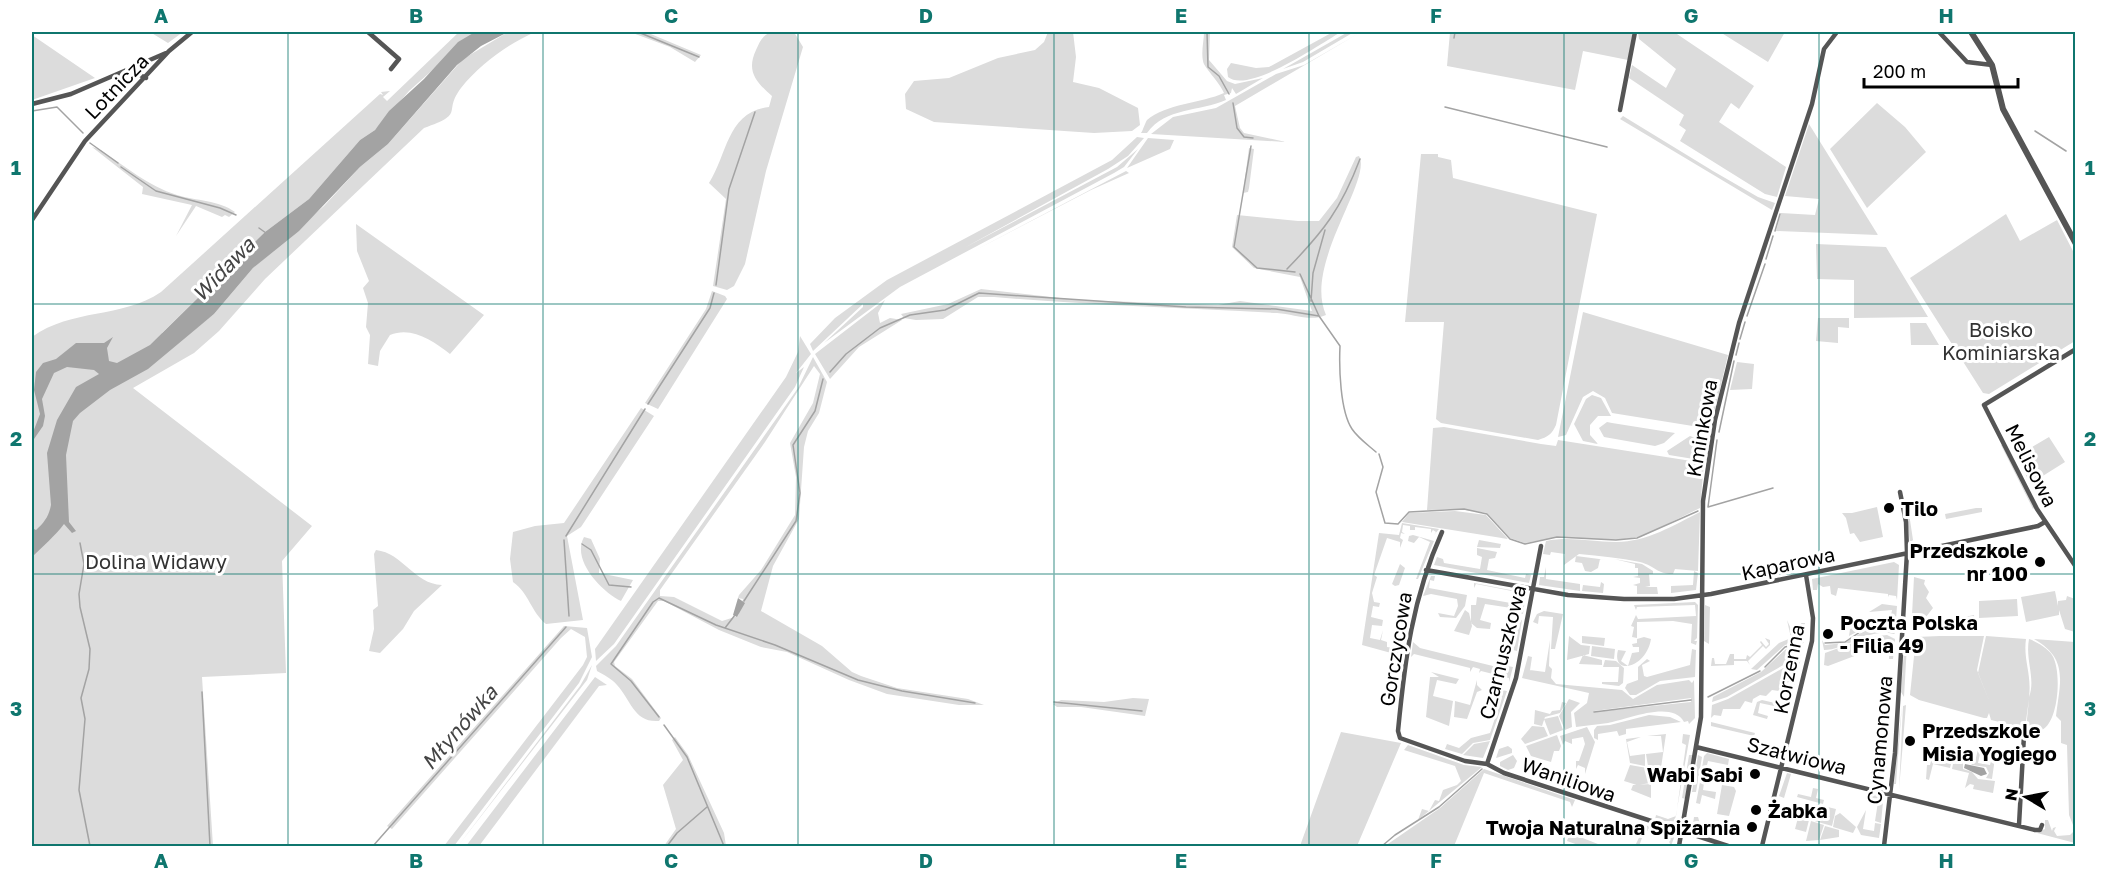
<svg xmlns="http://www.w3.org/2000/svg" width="2107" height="878" font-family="'Golos Text',sans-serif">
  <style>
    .green { fill: #dcdcdc; fill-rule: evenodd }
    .water { fill: #a3a3a3 }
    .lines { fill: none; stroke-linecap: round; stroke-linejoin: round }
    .stream { stroke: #a3a3a3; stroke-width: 1.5 }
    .minor { stroke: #555; stroke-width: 4.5 }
    .tertiary { stroke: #555; stroke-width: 6 }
    .grid { fill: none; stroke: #0f766e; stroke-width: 1.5; stroke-opacity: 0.55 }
    .poi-dot { fill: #000; stroke: #fff; stroke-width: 2 }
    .labels { text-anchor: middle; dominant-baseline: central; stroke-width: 6; stroke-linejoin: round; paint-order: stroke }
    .street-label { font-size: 20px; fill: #000; stroke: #fff }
    .park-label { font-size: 20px; fill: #333; stroke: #fff }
    .poi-label { font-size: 20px; font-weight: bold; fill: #000; stroke: #fff; text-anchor: start }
    .water-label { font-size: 21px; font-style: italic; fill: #444; stroke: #fff }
    .neatline { fill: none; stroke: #0f766e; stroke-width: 2 }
    .grid-label { font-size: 20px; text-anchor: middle; font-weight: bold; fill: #0f766e }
  </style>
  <rect width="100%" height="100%" fill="#fff"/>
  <path class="green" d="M150,32H183L168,43Z
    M459,32H475L409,91L375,130L360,140L309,199L265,232L162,333L175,345L214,314L253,268L324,206L360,167L388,144L463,59L508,32H535C508,44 480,64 461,88C442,113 467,113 424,128L265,279L219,331L194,353L133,388L312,526L282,561L286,673L202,677L213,846H32V337C72,308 121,319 161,292L380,94L383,95L381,92L390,91L383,97L387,101Z
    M630,32H646L701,55L695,62L670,47Z
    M771,32H794L803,47L766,171L745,264L734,286L727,290L713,286L726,199L709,183C728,153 727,112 769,107L772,96C756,82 746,71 756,50C760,41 762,36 771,32Z
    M1048,32H1073L1076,57L1073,82L1099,88L1138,108L1140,125L1132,131L1094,133L934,122L906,109L905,94L914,81L949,78L998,58L1035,50L1044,42Z
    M1204,32H1210L1209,60L1227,81L1235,84L1263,78L1236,94L1232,88L1231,93L1224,95L1226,100C1199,112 1166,107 1147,133H1141C1143,130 1145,123 1147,120C1165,104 1202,103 1224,93C1219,81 1204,68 1203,61C1201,52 1204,40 1204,32Z
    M1333,32H1341C1320,44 1249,94 1228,77L1227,69L1231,63L1256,68L1269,67Z
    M1348,32H1354L1303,62L1283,69Z
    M1361,32L1235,106L1240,128L1244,133L1286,142L1151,134L1173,117L1216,108L1276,74L1304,65Z
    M1450,32H1633L1628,60L1583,51L1575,90L1447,66Z
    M1638,32H1674L1754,86L1739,109L1731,103L1719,122L1786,167L1777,197L1765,194L1680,141L1686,130L1679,125L1684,115L1629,78L1632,65L1666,88L1676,69L1639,39Z
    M1720,32H1785L1768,62Z
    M32,35L95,78L32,100Z
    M1877,103L1905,127L1926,152L1867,208L1830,149Z
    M1623,116L1713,171L1758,197L1775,203L1772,210L1620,119Z
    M1809,124L1878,235L1776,231L1781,213L1815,215L1819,199L1785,196Z
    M1137,137L1144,138L1128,156L1108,169L964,248L1117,167L1138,149L1124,167L1114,173L900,287L824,343L863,307V304L813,351L810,344L835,318L887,280L1112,160Z
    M1148,138L1174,140L1170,149L1127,168Z
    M92,147L101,150C126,167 148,186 177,195C196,201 219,200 235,212L229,217L225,215L222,217L196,206L176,236L192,205L142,194L143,187Z
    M1249,148L1254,149L1249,188L1248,192L1243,193Z
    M1421,154H1438V157L1451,160L1453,178L1597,214L1556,425C1552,434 1548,437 1538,440L1441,423L1436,419L1444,322H1405Z
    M1359,156C1373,180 1303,264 1326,315C1311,322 1293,314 1277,313C1182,308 1088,305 994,297H978L943,319L916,320L904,318L901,314L948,304L981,289L1078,300L1218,305L1240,301L1312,311L1300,277L1254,268L1232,247L1237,215L1298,221H1319L1337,198L1356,157Z
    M1126,171L1129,173L1091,190L970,253Z
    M2006,214L2020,241L2057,220L2075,255V341L1989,394L1983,393L1910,278Z
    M356,224L484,315L450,354C433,341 412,326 390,335L380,351L378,366L368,364L370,335L366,327L368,303L363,288L369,281L357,251Z
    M1816,244L1886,247L1928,317L1854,318V280L1817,279Z
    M712,291L725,296L727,299L658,409L645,403L706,309Z
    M885,300L878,313L880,323L890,318L902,320L859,347L830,379L815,354Z
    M1583,312L1728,355L1713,418L1699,427L1612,413L1605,398L1593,391L1583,397L1566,435L1558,437Z
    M1818,318H1849V328L1838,327V343L1816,341Z
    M1910,323H1926L1939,345H1911Z
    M800,336L811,354L796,373L804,367L795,387L614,644L596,661L595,649L786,377L798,352Z
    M813,357L827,382L819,413L808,431L804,447L799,519L773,566L761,611L822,646L852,672L861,676L897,688L968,699L984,705H959L887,694L849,680L787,652L761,647L719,630L664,601H658L614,662L615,666L632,679L661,718L659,721C634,723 631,700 617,685C612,679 604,675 597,671L596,666L616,646L798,388ZM814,366L820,374L813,403L790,443L796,477L795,515L761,570L739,595L738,598L743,599L738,616L722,621L674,597L660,596V590L765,442Z
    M1737,362L1754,364L1752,389L1730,390Z
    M1592,395L1601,398L1611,416H1598L1590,425V435L1598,444L1583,441L1574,424L1586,399Z
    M641,408L654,416L581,527L567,536L583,620L546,624C531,612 529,593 513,582L510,559L513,532L535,526L564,523Z
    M1607,422L1612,423L1675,433L1664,443L1655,446L1604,437L1599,428Z
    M1444,427L1541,444L1556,446L1558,440L1704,463L1700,508L1643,536L1619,540L1558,537L1525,543L1510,538L1487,513L1458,509L1427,510L1433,428Z
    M1690,436L1704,441L1708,452L1706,461L1669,455L1667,451Z
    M2049,437L2065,462L2030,484L2017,456Z
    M2004,444L2034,508L2033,509L2001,445Z
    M1907,500L1913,540L1910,543L1905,503Z
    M1877,507L1883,537L1860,542L1854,533L1850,534L1846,518L1842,513H1852Z
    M1976,508H1982V512L1946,519L1945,514Z
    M1455,511L1486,515L1508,539L1402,522L1409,513Z
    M1700,512L1698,571L1675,569L1673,574C1657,574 1655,566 1640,562C1620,558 1600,556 1579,554L1564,565L1565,554L1551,552L1550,555L1543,554L1546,541C1570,536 1592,542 1616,542C1647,542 1674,525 1700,512Z
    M1402,523L1439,529L1434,535L1436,532L1433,530L1431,533V529L1415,527V530H1410V526L1403,525L1402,532L1405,534L1401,533L1400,538L1403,540L1400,548V542L1387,538L1374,575L1377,577L1372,593L1374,602L1380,603L1379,607L1373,606L1371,617L1383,620L1382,626L1372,625L1370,638L1380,640L1383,630L1381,640L1387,642V647L1399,649L1407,612L1403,611L1409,609L1402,656L1362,645L1379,533L1399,535Z
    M1413,535L1434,541L1418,579H1416L1430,542L1419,537L1414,543L1408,541L1409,536Z
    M584,537L591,539L600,559L599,573L633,580L621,601C602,592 571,560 584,537Z
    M1479,540L1501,544L1500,548L1477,547Z
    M1477,548L1497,552L1495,558L1489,559L1487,570L1525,578L1526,574L1531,575L1529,583L1434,565L1437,557L1443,559L1444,563L1480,569L1482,557L1477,555Z
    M376,550C403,553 414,584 442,585L414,611L403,629L380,653L369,651L374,629L373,610L378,606L374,554Z
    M1576,556L1607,560L1600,559L1598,568L1591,572L1585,571L1582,563L1575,562Z
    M1614,559L1642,564L1653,571V574H1649L1650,586L1645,587H1657L1658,594H1637V586L1633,585L1640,583V578L1633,577L1638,576V568H1635V564Z
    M1894,562L1899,565L1897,600L1896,596L1889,595L1888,597V594L1838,588L1836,596L1831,594L1830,586L1823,587L1818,584L1817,590H1813L1812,579Z
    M1400,564L1405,568L1399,585L1395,586L1392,584Z
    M1546,567V579L1580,584V591L1539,585L1540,577H1544Z
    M1694,571L1698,573L1696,590L1671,593V586L1693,585Z
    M1431,576H1435L1434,581L1430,580L1429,588L1467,595L1465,606L1456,618L1440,617L1438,613L1454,616L1458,606L1457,599L1431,594L1423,596Z
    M1914,577L1925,580L1924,584L1929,592L1926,598L1933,608L1922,622L1917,621V615H1912Z
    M1601,582L1604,584L1603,593L1582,591L1583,585L1600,587Z
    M1474,583L1526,593L1523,614L1518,612V609L1485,604L1480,620L1491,623L1490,629L1477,628L1471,623V605H1476L1477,597L1522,605V593L1476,584L1474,588Z
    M2055,591L2058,606V601L2066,600L2067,596L2075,599V632L2065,629L2059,610V615L2026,622L2021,597Z
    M2017,599L2018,616L1979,618V601Z
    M1695,602L1698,605L1697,638L1694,641H1697L1696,645L1691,643L1692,624L1673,621L1637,622V638L1632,637L1634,627L1631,626L1636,615L1638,619L1696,616L1695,605L1637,607L1636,610L1634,605Z
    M1882,604L1897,606L1895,633L1894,634C1869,627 1848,649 1824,650L1822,640L1825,645L1844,643L1866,630L1895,621L1894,618L1864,628L1849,636L1850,629L1891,615L1892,610L1869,612Z
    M1705,605L1710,607L1709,644L1704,641Z
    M1465,610L1469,613L1472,626L1469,635L1454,631Z
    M1544,611L1563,614L1555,649H1551L1553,617L1539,616L1538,624L1533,622L1537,614Z
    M1974,615L1975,623L1946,625V621Z
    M1518,619L1522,620L1517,651L1513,650Z
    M1787,620L1795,638L1799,637L1801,623H1805L1801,655L1727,697L1712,702L1713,697L1761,672L1786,649L1803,644V640L1785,645L1757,670L1751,669L1779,643L1791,638Z
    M564,626L587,628L592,657L579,683L454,846H444L583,665L587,657L585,637L571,629L561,638L392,829L387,826Z
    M1887,635L1895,639L1893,659H1889V645C1878,645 1867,648 1857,651V655L1828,666L1824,665L1825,653L1869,637Z
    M1569,636L1581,645L1590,646L1589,654L1567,660Z
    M1582,636L1605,638L1604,646L1582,643Z
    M1940,636H1984L1977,670L1990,703L1978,673L1986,636L2026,639C2023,660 2032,674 2029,697C2036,678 2025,660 2029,639C2035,641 2048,648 2052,655C2062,670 2059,722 2042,730L2026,729L2029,699L2025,728L1991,720L1989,713L1987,718H1984L1919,700L1910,695L1916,637Z
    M1644,637L1651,639C1646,669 1611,676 1618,650L1626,651L1621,661L1628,666L1632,653L1639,652V647H1633L1632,644L1637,643V639Z
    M1765,638L1770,640V645L1766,649L1763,646L1748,661L1750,665L1747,661H1734V665L1711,666L1712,658H1714L1715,664H1726L1730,654H1734V659H1746L1747,655L1750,657L1762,645L1760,642L1761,641L1766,647L1769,644Z
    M2034,639L2075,642L2073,777L2075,843L2037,833L2045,829V820H2048L2052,831L2053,828L2056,827L2054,831L2057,836L2070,835L2075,830L2069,815L2067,745L2061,743V721L2056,716C2060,682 2069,659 2034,639Z
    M1550,640L1549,666L1552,669L1551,678L1556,684L1622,690L1633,699L1657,685L1689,680L1692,683L1694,680L1695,718L1689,724L1688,721L1684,722C1672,699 1623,721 1608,723C1598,724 1586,726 1576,727L1574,713L1587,703L1589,693L1522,678L1528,656L1532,657L1529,677L1530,670L1545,672ZM1691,698V702L1594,712V711Z
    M1413,642L1420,648L1505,669L1507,666L1513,667L1509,682V678L1481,671L1479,673L1480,669L1473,667L1470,672V668L1414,654L1411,657Z
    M1907,645L1904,697L1901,692L1904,650Z
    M1592,646L1615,649L1614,659L1591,656Z
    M1692,649L1696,650L1695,677L1660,681L1636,695H1630L1625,688L1627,684L1638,680V667L1647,659L1650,661L1642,665L1644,676L1647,677L1690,665Z
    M1583,655L1602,660V665L1579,664Z
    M1801,658L1794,687L1789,686L1791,681L1780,686L1779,691L1772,690L1766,696L1760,695L1753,699L1752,703L1745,701L1740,709H1723L1721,716L1714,715L1711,718L1712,705L1728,699Z
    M1605,660L1616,661L1624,668L1623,683L1619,686L1602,684V682H1618L1619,667H1603Z
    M592,665L587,680L458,846L580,686Z
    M1431,672L1459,679L1456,684L1437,680L1433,696L1453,701L1449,726L1426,717L1430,677H1439Z
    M595,677L607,685L599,686L479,846H466Z
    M1477,680V685L1482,690L1477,692L1467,719L1454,717L1455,701L1470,705Z
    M1501,687V690L1507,691L1490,740L1473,743L1462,754L1445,749L1447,744L1459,748L1471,738L1490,733L1502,697L1499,695Z
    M1133,698L1149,699L1145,716L1081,707H1057L1053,704L1061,700L1104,702Z
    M1569,699L1580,703L1571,712L1572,727L1565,730L1559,716Z
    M1762,700L1775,703L1774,706L1760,703L1758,713L1768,716L1767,719L1753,715L1757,702Z
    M1562,702L1566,703L1560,713L1545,717L1542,726L1534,724L1535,710L1550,714L1552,711L1560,710Z
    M1902,705L1896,784H1894Z
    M1906,705L1899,790L1903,706Z
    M1649,715L1670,717L1681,722L1626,729V734L1619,736L1617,731L1598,734V740L1594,738V730L1597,726L1610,725Z
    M1558,716L1563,730L1550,735L1544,719Z
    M1711,722L1755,733L1754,736L1711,726Z
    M1532,726L1544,727L1548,736L1525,744L1521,739Z
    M1587,727L1595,742L1585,774V768L1578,765L1576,769V761H1579L1585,744L1583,737L1572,739V744L1565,741L1563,745L1560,736Z
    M1341,732L1401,743L1357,846H1300Z
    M1666,734L1661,768L1648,766L1646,754L1663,752L1661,736H1647Z
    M1683,734L1690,735L1674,826L1655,820L1656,815L1668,819L1676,816L1686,745L1682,743Z
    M1557,735L1561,746L1559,751H1554L1551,762L1531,756L1526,746Z
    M675,737L688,755L724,833L726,846H664L676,829L663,785L683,760L672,740Z
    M1641,737L1627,742L1630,756L1645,754V766L1630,763L1626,739Z
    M1490,741L1483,758L1463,755L1474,744Z
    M1408,745L1464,765L1482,767L1418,820L1422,809L1429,811L1435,800L1439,801L1443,790L1457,785L1461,781L1455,766L1404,750Z
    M1979,745L1984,747L1981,749L1978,763L1990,765L1994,749L1996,751L1992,779L1986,778L1989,773L1986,767L1972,765L1969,761L1960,762V758L1975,762Z
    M1508,746L1512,749V753L1496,758L1499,749Z
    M1707,753L1729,759L1728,765L1708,761L1706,769L1702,768L1704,756Z
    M1927,753L1951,764L1950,768L1933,764L1929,780L1926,779L1927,765H1930L1931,761L1927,759L1933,760L1934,757Z
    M1513,755L1517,761L1514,768L1508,770L1500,766V762Z
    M1689,755H1693L1686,799L1682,798Z
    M1698,755L1702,757L1696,792H1692Z
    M1963,763V769L1972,772L1978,779L1995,781L1993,793L1973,789L1974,785L1970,784L1965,788L1969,773L1952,769L1953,764Z
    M1630,765L1647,768L1651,783L1637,785L1624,781Z
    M1649,768L1661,770L1659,783H1652Z
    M1484,769L1575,800L1572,807L1570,802L1484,773L1454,846H1385L1440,808Z
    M1787,773L1791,774L1784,798L1779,796Z
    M1700,782L1704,783L1703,790L1716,792L1715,799L1702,795L1700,804L1696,803Z
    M1651,784V798L1631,790L1633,785Z
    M1722,785L1734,787L1736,791L1729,816L1717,814Z
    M1813,788L1818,789L1816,798L1824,800L1823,804L1797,797L1798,794L1811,797Z
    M1870,793L1880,796L1883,802L1881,823L1875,821L1878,802L1870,800Z
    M1815,804L1836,809L1832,826L1811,820Z
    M1800,810L1811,812L1806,832L1795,829Z
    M1866,810L1863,829L1874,831L1875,823L1881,824L1879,838L1861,835L1857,827Z
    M1840,813L1856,827L1853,833L1833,827L1835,816Z
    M1694,817H1698L1701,827L1713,831L1711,837L1692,831Z
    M1811,821L1824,825L1819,840L1806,841Z
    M1645,825L1675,835L1671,846L1667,837L1645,830L1639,846H1635Z
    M1825,826L1839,830V837L1820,840Z
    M1570,833L1603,846H1581L1567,841Z"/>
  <path class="water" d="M475,32H508L481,46L457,65L388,144L360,167L299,231L253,268L214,314L148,369L110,390L80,413L73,421L66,455L69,522L76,531L72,533L64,524C55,536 43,546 32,557V528L36,530C44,523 49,516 51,505L47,453L57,420L76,387L99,374L94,370L67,367L54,373L42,399L45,416L43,426L34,439L32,435L40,414L34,390L36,372L43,363L56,359L76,343H104L113,337L107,348L109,361L117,363L150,345L265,232L309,199L360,140L375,130L389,111L424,79L458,42Z
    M738,598L745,603L737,617L733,615Z
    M1965,764L1984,768L1987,774L1981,776L1964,768Z"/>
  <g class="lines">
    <path class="stream" d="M638,32L699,57
      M1207,32L1208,67L1219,76L1229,94
      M1454,38L1455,32
      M1233,103L1237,128L1244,137L1253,138
      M1445,107L1607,147
      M32,111L57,107L83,133
      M2035,131L2066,151
      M90,143L118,163
      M1251,146L1234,247L1257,268L1295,272
      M121,167L156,191L220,208L236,215
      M259,228L266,233
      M1775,231L1780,214
      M1766,259L1773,236
      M1287,269C1324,231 1341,209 1360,159
      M1300,274L1319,316L1340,346C1339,367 1340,411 1352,429C1358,438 1368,445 1376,452
      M716,285L729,189L755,112
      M1311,301L1313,273L1325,230
      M1747,316L1765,264
      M1740,339L1745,322
      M1736,355L1739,343
      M830,372L846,354L880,328L910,315L945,310L979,293L1186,307L1276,309L1319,316
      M648,404L710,308L714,293
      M1719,432L1734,361
      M1717,440L1708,507L1773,488
      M1379,454L1383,467L1376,492L1385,523L1398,524L1409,512L1464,509L1487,514L1510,539L1525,544L1557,537L1616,540L1637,538L1698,511
      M566,536L645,409
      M564,540L569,616
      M80,543L84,564L79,594L80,607L90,649L89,669L81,698L85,719L79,790L90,846
      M582,544L591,550L609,585L631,587
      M744,601L796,521L800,493L793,445L815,411L823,379
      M725,628L735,615
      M1825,643L1845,642L1863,630L1895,619
      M1765,667L1785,647L1803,642
      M202,692L210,846
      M1708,697L1760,671
      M1054,702L1142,711
      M1594,712L1691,700
      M659,717L631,681L611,664L653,602L659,598L716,625L775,645L858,680L902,691L975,703
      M664,725L687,757L724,846
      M2076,747V794
      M373,846L566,627
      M667,846L677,833L707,807
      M1382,846L1395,835L1439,807L1482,769"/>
    <path class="minor" d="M368,32L399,59L391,69
      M1939,32L1967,62L1992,65
      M138,65V74L146,78
      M32,104L71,94L166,53
      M1620,110L1635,32
      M32,220L85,141L169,51L192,32
      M2076,349L1984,405L2037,509L2076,567
      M1442,532C1412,599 1405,659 1398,731L1400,738L1465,761L1487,764L1504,773L1728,846
      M1426,570L1568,595L1624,599H1674L1711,594L2038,526L2045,522
      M1696,747L2035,830H2040L2042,825
      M1487,764L1516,678L1541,546
      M2019,825L2024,735
      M1679,846L1701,717L1703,501L1715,420L1739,323L1812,104L1824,49L1837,32
      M1762,846L1812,641L1813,618L1806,575
      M1884,846L1895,753L1907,553L1906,522L1900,492"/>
    <path class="tertiary" d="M1971,32L1992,65L2003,109L2076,244"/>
  </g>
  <path class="grid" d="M288,32V846M543,32V846M798,32V846M1054,32V846M1309,32V846M1564,32V846M1819,32V846M32,304H2076M32,574H2076"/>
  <g class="poi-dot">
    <circle cx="1889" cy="508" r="6"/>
    <circle cx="2040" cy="562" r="6"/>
    <circle cx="1828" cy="634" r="6"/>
    <circle cx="1910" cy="741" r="6"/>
    <circle cx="1755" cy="774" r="6"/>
    <circle cx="1756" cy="810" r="6"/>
    <circle cx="1752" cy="827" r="6"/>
  </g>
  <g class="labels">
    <g class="street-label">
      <text transform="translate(116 86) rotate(-46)">Lotnicza</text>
      <text transform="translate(1701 428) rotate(-80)">Kminkowa</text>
      <text transform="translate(2032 465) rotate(63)">Melisowa</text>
      <text transform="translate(1788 563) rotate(-12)">Kaparowa</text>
      <text transform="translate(1395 649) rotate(-81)">Gorczycowa</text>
      <text transform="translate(1502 652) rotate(-76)">Czarnuszkowa</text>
      <text transform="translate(1788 669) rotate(-79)">Korzenna</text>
      <text transform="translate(1879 740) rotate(-85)">Cynamonowa</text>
      <text transform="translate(1797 755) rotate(14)">Szałwiowa</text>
      <text transform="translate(1569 779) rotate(19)">Waniliowa</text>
    </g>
    <g class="park-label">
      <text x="2001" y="329">Boisko<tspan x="2001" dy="23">Kominiarska</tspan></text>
      <text x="156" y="561">Dolina Widawy</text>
    </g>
    <g class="poi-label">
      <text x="1901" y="508">Tilo</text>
      <text x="2028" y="550" text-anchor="end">Przedszkole<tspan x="2028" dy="23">nr 100</tspan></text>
      <text x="1840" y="622">Poczta Polska<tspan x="1840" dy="23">- Filia 49</tspan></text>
      <text x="1922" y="730">Przedszkole<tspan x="1922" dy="23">Misia Yogiego</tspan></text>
      <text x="1743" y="774" text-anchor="end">Wabi Sabi</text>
      <text x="1768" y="810">Żabka</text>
      <text x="1740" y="827" text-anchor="end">Twoja Naturalna Spiżarnia</text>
    </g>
    <g class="water-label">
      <text transform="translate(223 269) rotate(-46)">Widawa</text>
      <text transform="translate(459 727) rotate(-49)">Młynówka</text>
    </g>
  </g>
  <rect width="2107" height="878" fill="none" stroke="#ffffff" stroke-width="66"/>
  <g transform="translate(2026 797) rotate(280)" stroke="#ffffff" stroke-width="4.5" paint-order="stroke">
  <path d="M0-4.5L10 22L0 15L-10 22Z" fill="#000000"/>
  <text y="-9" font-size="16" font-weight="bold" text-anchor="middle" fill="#000000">N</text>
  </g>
  <path d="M1864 78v9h154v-9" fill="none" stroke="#000000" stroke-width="3"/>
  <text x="1873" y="78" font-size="18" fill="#000000" stroke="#ffffff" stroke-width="4.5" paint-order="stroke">200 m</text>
  <rect x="33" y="33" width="2041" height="812" class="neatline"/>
  <g class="grid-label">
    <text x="161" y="23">A</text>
    <text x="416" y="23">B</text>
    <text x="671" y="23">C</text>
    <text x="926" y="23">D</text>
    <text x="1181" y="23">E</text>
    <text x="1436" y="23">F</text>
    <text x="1691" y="23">G</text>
    <text x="1946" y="23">H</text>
    <text x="16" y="175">1</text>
    <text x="2090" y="175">1</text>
    <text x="16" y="446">2</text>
    <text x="2090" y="446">2</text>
    <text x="16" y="716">3</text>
    <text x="2090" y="716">3</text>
    <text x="161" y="868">A</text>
    <text x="416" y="868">B</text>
    <text x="671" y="868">C</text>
    <text x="926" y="868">D</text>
    <text x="1181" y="868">E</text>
    <text x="1436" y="868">F</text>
    <text x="1691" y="868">G</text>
    <text x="1946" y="868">H</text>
  </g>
</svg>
